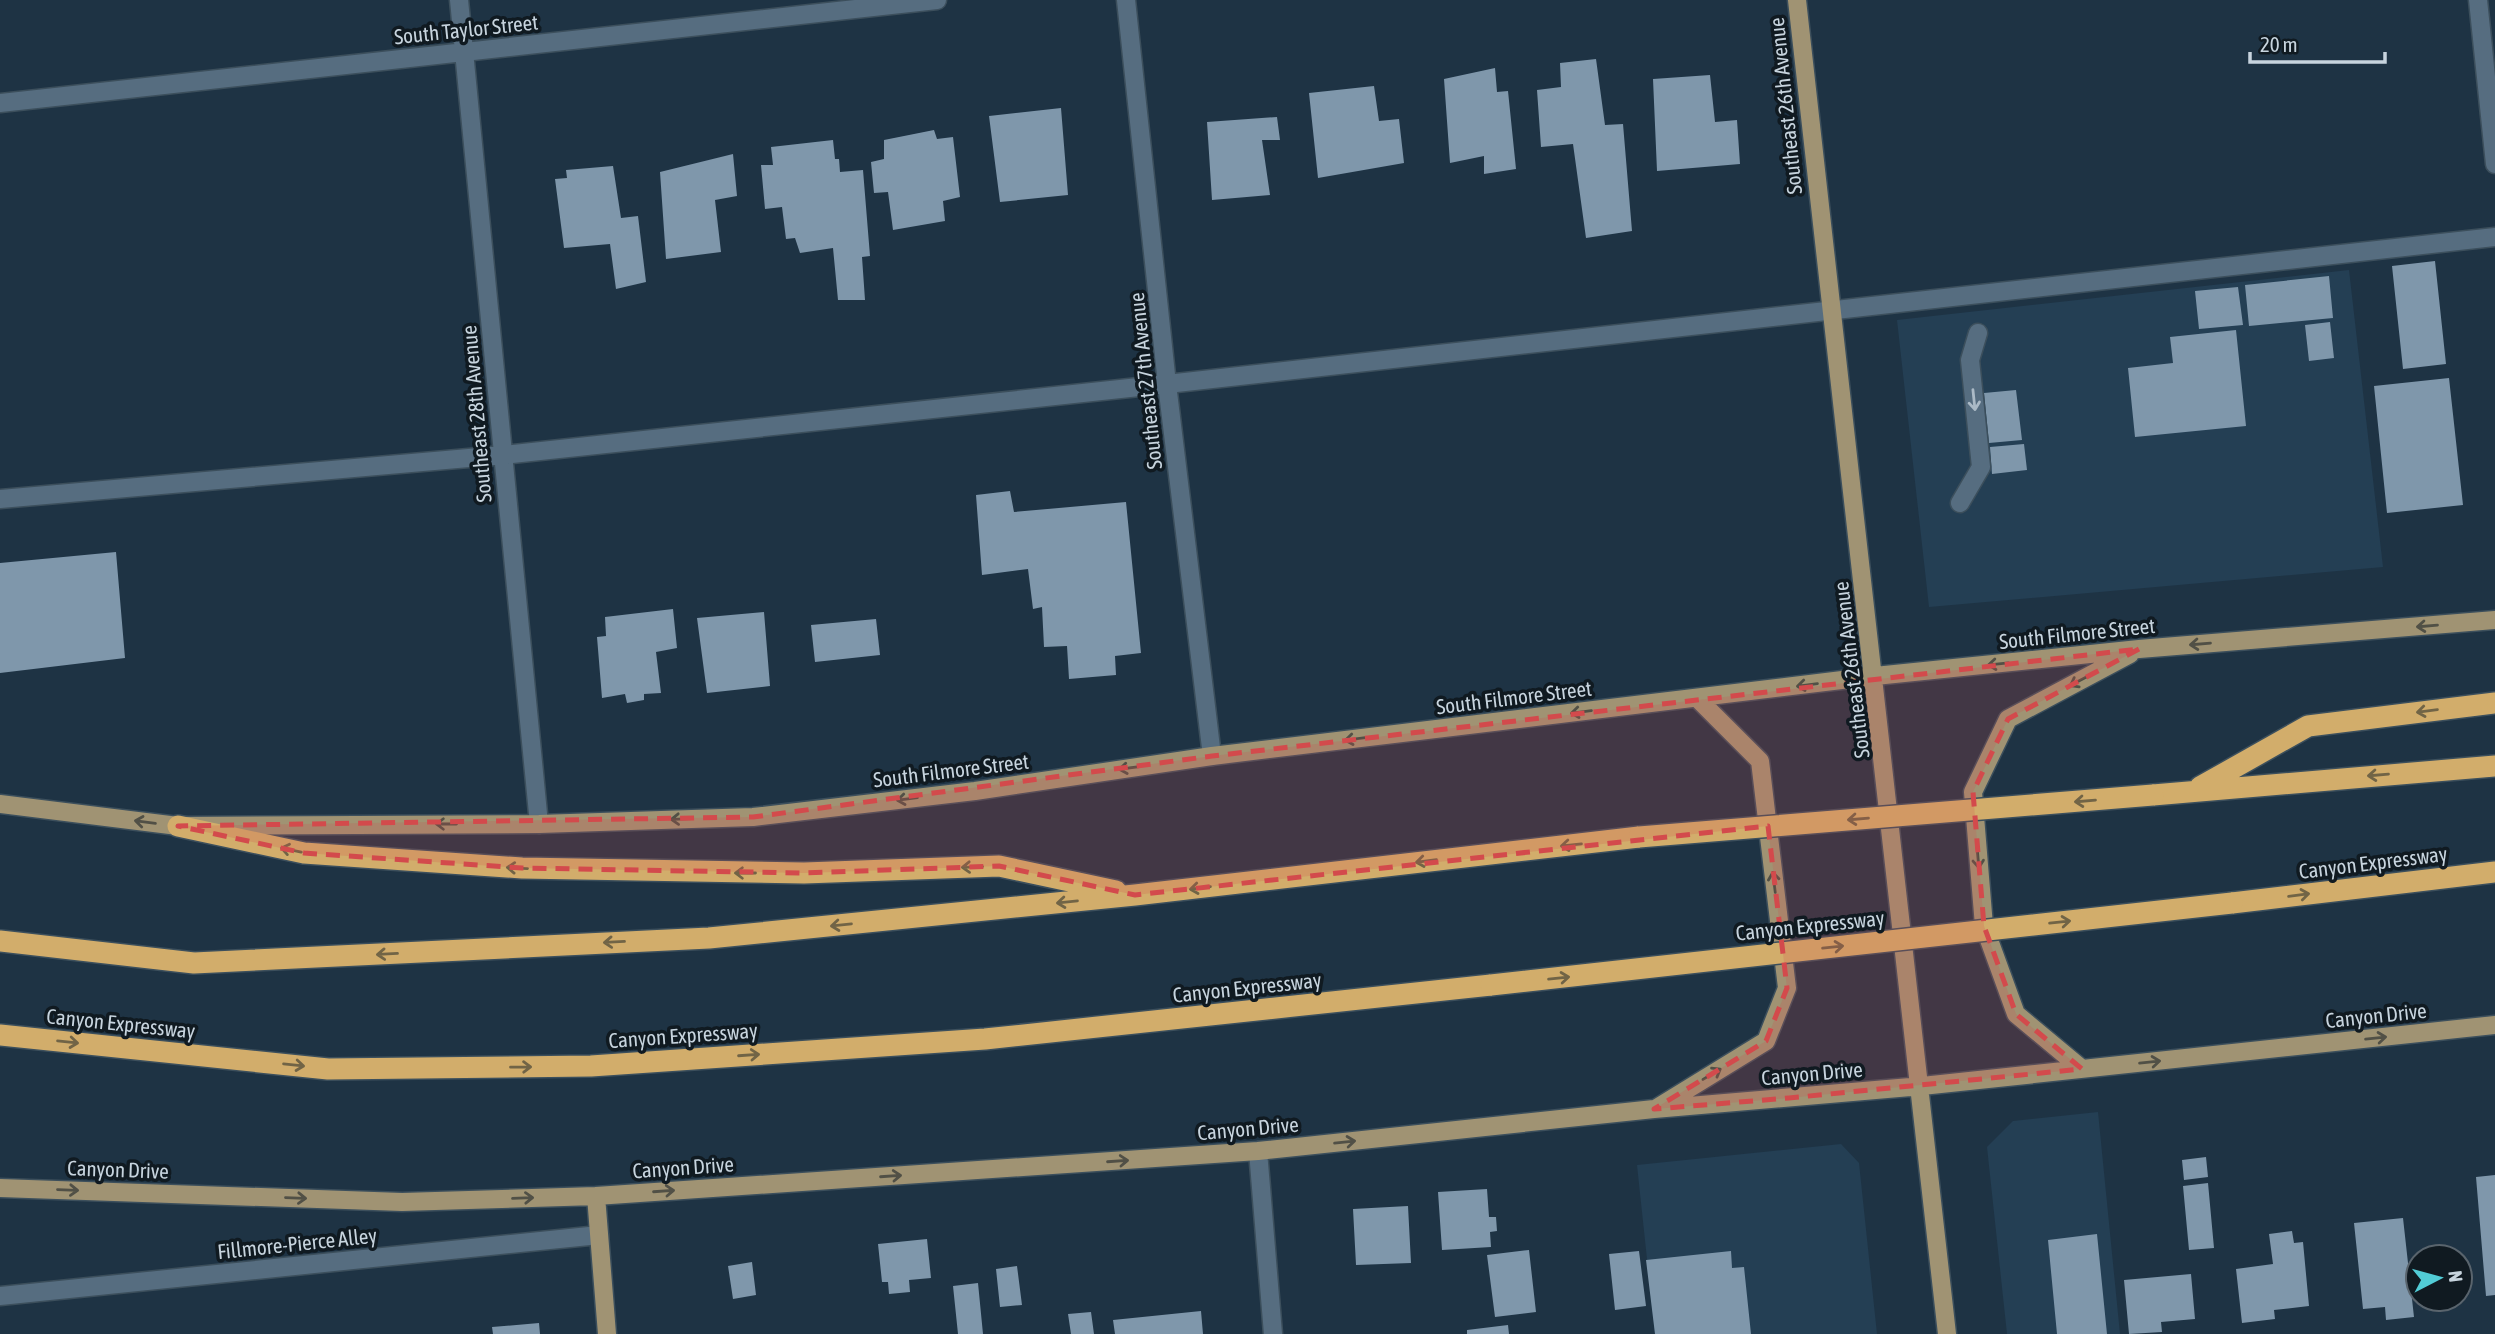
<svg xmlns="http://www.w3.org/2000/svg" width="2495" height="1334" font-family="'Asap Condensed',sans-serif">
  <style>
    .built { fill: #243f54 }
    .building { fill: #7f97ab }
    .lines { fill: none; stroke-linecap: round; stroke-linejoin: round }
    .minor-casing { stroke: #3c4f5c; stroke-width: 21 }
    .major-casing { stroke: #3c4f5c; stroke-width: 21 }
    .highway-casing { stroke: #3c4f5c; stroke-width: 24 }
    .minor { stroke: #566d80; stroke-width: 18 }
    .major { stroke: #a09373; stroke-width: 18 }
    .highway { stroke: #d2ad6b; stroke-width: 21 }
    .highway-bridge-casing { stroke: #3c4f5c; stroke-width: 24; stroke-linecap: butt }
    .highway-bridge { stroke: #d2ad6b; stroke-width: 21 }
    .oneway { stroke: #abbac6 }
    .oneway2 { stroke: #515046 }
    .oneway3 { stroke: #716446 }
    .marked { fill: #d34a4c; fill-opacity: 0.2; stroke: #d34a4c; stroke-width: 5; stroke-dasharray: 14 9; stroke-linejoin: round }
    .labels { text-anchor: middle; dominant-baseline: central; stroke-width: 7; stroke-linejoin: round; paint-order: stroke }
    .street-label { font-size: 21px; fill: #c7d4de; stroke: #101a21 }
  </style>
  <rect width="100%" height="100%" fill="#1e3344"/>
  <path class="built" d="M2349,270L2383,567L1929,607L1897,320Z
    M2098,1112L2120,1334H2007L1987,1147L2013,1121Z
    M1841,1144L1859,1163L1877,1334H1655L1637,1165Z"/>
  <path class="building" d="M1596,59L1605,125L1623,124L1632,231L1586,238L1573,144L1541,147L1537,90L1561,87L1560,63Z
    M1495,68L1497,92L1508,91L1516,169L1484,174V156L1450,163L1444,79Z
    M1710,75L1715,122L1737,120L1740,164L1657,171L1653,79Z
    M1374,86L1379,121L1399,119L1404,163L1318,178L1309,93Z
    M1061,108L1068,195L1000,202L989,116Z
    M1277,117L1280,140H1262L1270,195L1212,200L1207,122Z
    M934,130L937,139L953,137L960,197L943,201L945,221L893,230L888,192L874,193L871,162L884,159V140Z
    M833,140L835,159H839L840,172L863,170L870,256L862,257L865,300H838L833,248L800,253L795,238L786,239L782,207L765,209L761,165H773L771,147Z
    M733,154L737,196L715,200L721,252L666,259L660,172Z
    M613,166L621,218L638,216L646,282L616,289L610,244L564,248L555,179L567,178L566,170Z
    M2435,261L2446,364L2403,369L2392,266Z
    M2329,276L2333,318L2249,326L2245,285Z
    M2238,287L2243,325L2199,329L2195,291Z
    M2330,322L2334,358L2309,361L2305,325Z
    M2236,330L2246,426L2135,437L2128,368L2173,363L2170,337Z
    M2449,378L2463,505L2387,513L2374,386Z
    M2016,390L2022,440L1989,443L1984,393Z
    M2024,444L2027,470L1992,474L1990,447Z
    M1010,491L1014,512L1126,502L1141,653L1115,656L1116,675L1069,679L1067,646L1044,647L1042,607L1033,609L1028,569L982,575L976,495Z
    M116,552L125,658L0,673V563Z
    M673,609L677,648L656,652L661,693L644,694V700L627,703L625,694L602,698L597,637L606,636L605,617Z
    M764,612L770,686L707,693L697,618Z
    M876,619L880,655L815,662L811,625Z
    M2206,1157L2208,1177L2184,1180L2182,1160Z
    M2495,1175V1295L2486,1296L2476,1177Z
    M2208,1183L2214,1248L2189,1250L2183,1186Z
    M1487,1189L1489,1217H1496L1497,1231L1490,1232L1491,1247L1442,1250L1438,1192Z
    M1408,1206L1411,1263L1356,1265L1353,1209Z
    M2403,1218L2414,1317L2386,1320L2385,1307L2363,1309L2354,1223Z
    M2292,1231L2294,1243L2303,1242L2309,1306L2274,1310L2275,1319L2242,1323L2236,1269L2273,1264L2269,1234Z
    M2097,1234L2107,1334H2057L2048,1240Z
    M927,1239L931,1278L909,1280L910,1292L889,1294L888,1282H882L878,1244Z
    M1529,1250L1536,1312L1495,1317L1487,1255Z
    M1639,1251L1646,1306L1615,1310L1609,1254Z
    M1731,1251L1732,1268L1744,1267L1751,1334H1655L1646,1260Z
    M752,1262L756,1295L733,1299L728,1266Z
    M1017,1266L1022,1305L1000,1307L996,1269Z
    M2191,1274L2195,1319L2161,1322L2162,1332L2129,1334L2124,1280Z
    M978,1283L983,1334H958L953,1286Z
    M1201,1311L1203,1334H1115L1113,1320Z
    M1091,1312L1094,1334H1071L1068,1314Z
    M539,1323L540,1334H493L492,1327Z
    M1508,1325L1509,1334H1467V1330Z"/>
  <g class="lines">
    <defs>
      <path id="minor" d="M459,0L539,824
        M1126,0L1167,384L1212,756
        M2478,0L2495,164
        M0,103L937,0
        M0,499L503,455L1167,384L2495,237
        M1960,503L1981,467L1970,360L1978,333
        M1258,1151L1273,1334
        M0,1296L599,1235"/>
      <path id="major" d="M1797,0C1844,445 1901,889 1947,1334
        M0,804L178,826L539,824L753,817L975,791L1212,756L1875,676L2139,649L2495,620
        M2082,1069L2016,1014L1984,926L1973,792L2008,719L2130,654
        M1657,1108L1766,1041L1787,988L1760,761L1697,698
        M0,1188L402,1202L596,1196L1258,1151L1654,1109L1922,1086L2495,1025
        M596,1196L607,1334"/>
      <path id="highway" d="M2200,787L2308,726L2495,703
        M2153,795L2495,766
        M178,826L304,853L522,868L804,873L999,866L1116,891
        M2232,903L2495,872
        M0,941L194,963L709,938L1135,895L1639,837
        M0,1035L328,1069L591,1066L985,1039L1491,985"/>
    </defs>
    <use href="#minor" class="minor-casing"/>
    <use href="#major" class="major-casing"/>
    <use href="#highway" class="highway-casing"/>
    <use href="#minor" class="minor"/>
    <use href="#major" class="major"/>
    <use href="#highway" class="highway"/>
    <defs>
      <path id="highway-bridge" d="M1639,837L2153,795
        M1491,985L2232,903"/>
    </defs>
    <use href="#highway-bridge" class="highway-bridge-casing"/>
    <use href="#highway-bridge" class="highway-bridge"/>
  </g>
  <defs><path id="oneway-shaft" d="M-6 0H5M1.5-3L5.5 0L1.5 3" fill="none" stroke-width="1.6" stroke-linecap="round" stroke-linejoin="round" transform="scale(1.75)"/></defs>
  <use class="oneway" href="#oneway-shaft" transform="translate(1974 400) rotate(84)"/>
  <g class="oneway2">
    <use href="#oneway-shaft" transform="translate(2427 626) rotate(175)"/>
    <use href="#oneway-shaft" transform="translate(2200 644) rotate(175)"/>
    <use href="#oneway-shaft" transform="translate(1998 664) rotate(174)"/>
    <use href="#oneway-shaft" transform="translate(2079 681) rotate(152)"/>
    <use href="#oneway-shaft" transform="translate(1807 685) rotate(173)"/>
    <use href="#oneway-shaft" transform="translate(1581 712) rotate(173)"/>
    <use href="#oneway-shaft" transform="translate(1355 739) rotate(173)"/>
    <use href="#oneway-shaft" transform="translate(1129 768) rotate(172)"/>
    <use href="#oneway-shaft" transform="translate(907 799) rotate(173)"/>
    <use href="#oneway-shaft" transform="translate(681 819) rotate(178)"/>
    <use href="#oneway-shaft" transform="translate(145 822) rotate(-173)"/>
    <use href="#oneway-shaft" transform="translate(446 824) rotate(180)"/>
    <use href="#oneway-shaft" transform="translate(1978 858) rotate(85)"/>
    <use href="#oneway-shaft" transform="translate(1774 882) rotate(-97)"/>
    <use href="#oneway-shaft" transform="translate(2376 1038) rotate(-6)"/>
    <use href="#oneway-shaft" transform="translate(2150 1062) rotate(-6)"/>
    <use href="#oneway-shaft" transform="translate(1712 1074) rotate(-31)"/>
    <use href="#oneway-shaft" transform="translate(1345 1142) rotate(-6)"/>
    <use href="#oneway-shaft" transform="translate(1118 1161) rotate(-4)"/>
    <use href="#oneway-shaft" transform="translate(891 1176) rotate(-4)"/>
    <use href="#oneway-shaft" transform="translate(68 1190) rotate(2)"/>
    <use href="#oneway-shaft" transform="translate(664 1191) rotate(-4)"/>
    <use href="#oneway-shaft" transform="translate(296 1198) rotate(2)"/>
    <use href="#oneway-shaft" transform="translate(523 1198) rotate(-2)"/>
  </g>
  <g class="oneway3">
    <use href="#oneway-shaft" transform="translate(2427 711) rotate(173)"/>
    <use href="#oneway-shaft" transform="translate(2378 775) rotate(175)"/>
    <use href="#oneway-shaft" transform="translate(2085 801) rotate(175)"/>
    <use href="#oneway-shaft" transform="translate(1858 819) rotate(175)"/>
    <use href="#oneway-shaft" transform="translate(1571 845) rotate(174)"/>
    <use href="#oneway-shaft" transform="translate(291 850) rotate(-168)"/>
    <use href="#oneway-shaft" transform="translate(1426 861) rotate(173)"/>
    <use href="#oneway-shaft" transform="translate(972 867) rotate(178)"/>
    <use href="#oneway-shaft" transform="translate(517 868) rotate(-177)"/>
    <use href="#oneway-shaft" transform="translate(745 873) rotate(-180)"/>
    <use href="#oneway-shaft" transform="translate(1200 888) rotate(173)"/>
    <use href="#oneway-shaft" transform="translate(2299 895) rotate(-7)"/>
    <use href="#oneway-shaft" transform="translate(1067 902) rotate(174)"/>
    <use href="#oneway-shaft" transform="translate(2060 922) rotate(-6)"/>
    <use href="#oneway-shaft" transform="translate(841 925) rotate(174)"/>
    <use href="#oneway-shaft" transform="translate(614 942) rotate(177)"/>
    <use href="#oneway-shaft" transform="translate(1833 947) rotate(-6)"/>
    <use href="#oneway-shaft" transform="translate(387 954) rotate(177)"/>
    <use href="#oneway-shaft" transform="translate(1559 978) rotate(-6)"/>
    <use href="#oneway-shaft" transform="translate(68 1042) rotate(6)"/>
    <use href="#oneway-shaft" transform="translate(749 1055) rotate(-4)"/>
    <use href="#oneway-shaft" transform="translate(294 1065) rotate(6)"/>
    <use href="#oneway-shaft" transform="translate(521 1067) rotate(-1)"/>
  </g>
  <path class="marked" d="M2139,649L2008,719L1973,792L1984,926L2016,1014L2082,1069L1789,1098L1654,1109L1766,1041L1787,988L1768,826L1135,895L999,866L804,873L522,868L304,853L178,826L753,817L1212,756Z"/>
  <g class="labels">
    <g class="street-label">
      <text transform="translate(466 29) rotate(-6)">South Taylor Street</text>
      <text transform="translate(1785 106) rotate(-96)">Southeast 26th Avenue</text>
      <text transform="translate(1145 381) rotate(-96)">Southeast 27th Avenue</text>
      <text transform="translate(476 414) rotate(-95)">Southeast 28th Avenue</text>
      <text transform="translate(2077 633) rotate(-6)">South Filmore Street</text>
      <text transform="translate(1851 670) rotate(-97)">Southeast 26th Avenue</text>
      <text transform="translate(1514 697) rotate(-7)">South Filmore Street</text>
      <text transform="translate(951 770) rotate(-7)">South Filmore Street</text>
      <text transform="translate(2373 862) rotate(-7)">Canyon Expressway</text>
      <text transform="translate(1810 925) rotate(-6)">Canyon Expressway</text>
      <text transform="translate(1247 987) rotate(-6)">Canyon Expressway</text>
      <text transform="translate(2376 1015) rotate(-6)">Canyon Drive</text>
      <text transform="translate(121 1023) rotate(6)">Canyon Expressway</text>
      <text transform="translate(683 1035) rotate(-4)">Canyon Expressway</text>
      <text transform="translate(1812 1073) rotate(-5)">Canyon Drive</text>
      <text transform="translate(1248 1128) rotate(-5)">Canyon Drive</text>
      <text transform="translate(683 1167) rotate(-4)">Canyon Drive</text>
      <text transform="translate(118 1169) rotate(2)">Canyon Drive</text>
      <text transform="translate(297 1243) rotate(-6)">Fillmore-Pierce Alley</text>
    </g>
  </g>
  <g transform="translate(2439 1278) rotate(84)"><circle r="33" fill="#101a21" stroke="#59646d" stroke-width="2"/>
  <path d="M0-5L12 26L0 18L-12 26Z" fill="#52ccd6"/>
  <text y="-10" font-size="19" font-weight="bold" text-anchor="middle" fill="#c7d4de">N</text>
  </g>
  <path d="M2250 52v10h135v-10" fill="none" stroke="#c7d4de" stroke-width="3.5"/>
  <text x="2260" y="52" font-size="21" fill="#c7d4de" stroke="#101a21" stroke-width="5" paint-order="stroke">20 m</text>
</svg>
